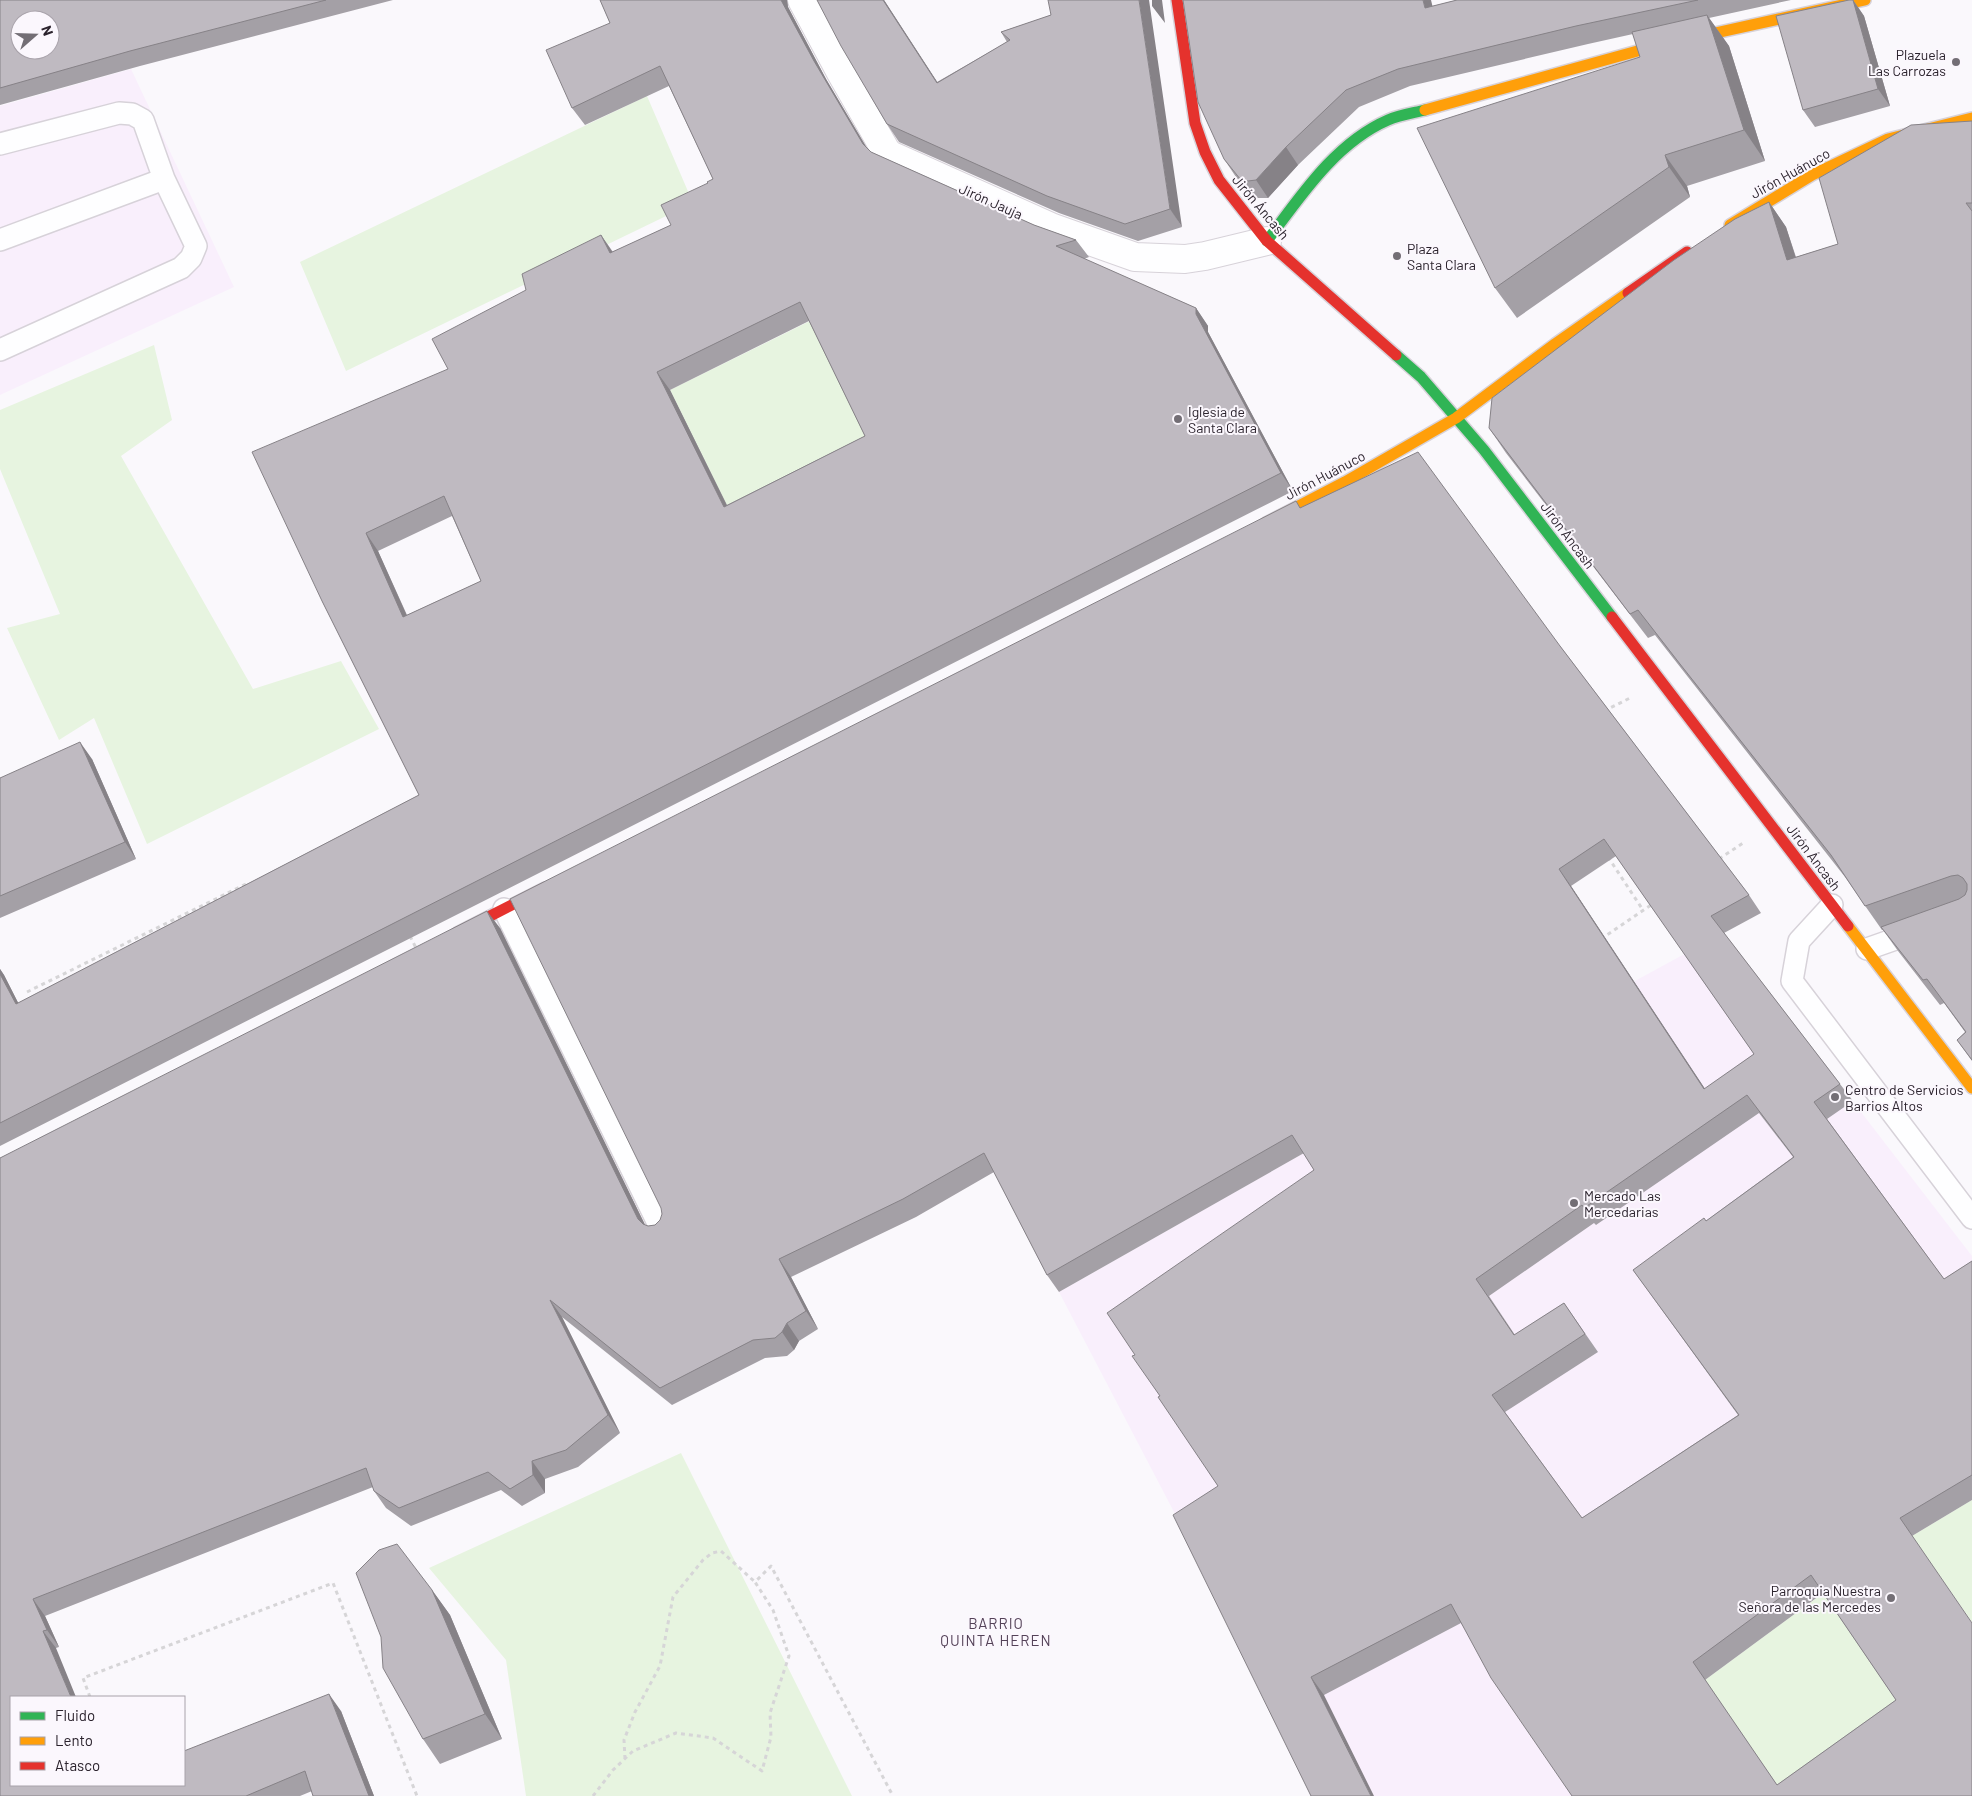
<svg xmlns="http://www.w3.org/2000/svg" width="1972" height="1796" font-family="Barlow,sans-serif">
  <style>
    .built { fill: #f9effc }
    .green { fill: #e7f4e0 }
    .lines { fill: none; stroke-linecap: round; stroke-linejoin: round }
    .lane-casing { stroke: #d7d2d9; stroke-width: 24 }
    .street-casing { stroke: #d7d2d9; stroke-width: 30 }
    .fast-casing { stroke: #d7d2d9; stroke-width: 14 }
    .slow-casing { stroke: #d7d2d9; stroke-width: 14 }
    .jam-casing { stroke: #d7d2d9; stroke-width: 14 }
    .path { stroke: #d6d5d7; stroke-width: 3; stroke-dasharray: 4 4; stroke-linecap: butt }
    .lane { stroke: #fefeff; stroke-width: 21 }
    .street { stroke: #fefeff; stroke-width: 28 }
    .fast { stroke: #30b455; stroke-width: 11 }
    .slow { stroke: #ff9f0a; stroke-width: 11 }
    .jam { stroke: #e5322d; stroke-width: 11 }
    .wall { fill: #a4a0a6; fill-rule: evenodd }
    .shaded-wall { fill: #868287 }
    .building { fill: #bfbac1; stroke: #868287; fill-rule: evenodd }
    .poi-dot { fill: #736e75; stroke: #fbf7fd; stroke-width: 2 }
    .labels { text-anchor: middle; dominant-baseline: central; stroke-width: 4; stroke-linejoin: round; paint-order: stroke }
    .poi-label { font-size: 14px; fill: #2b232d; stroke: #fbf7fd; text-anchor: start }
    .street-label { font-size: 14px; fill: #2b232d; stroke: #fbf7fd }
    .neighbourhood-label { font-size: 15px; letter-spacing: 1px; fill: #544258; stroke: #fbf7fd }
  </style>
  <rect width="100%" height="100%" fill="#faf8fc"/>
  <path class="built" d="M131,69L234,287L0,395V106Z
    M1723,933L1972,1256V1287L1503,1696L1572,1796H1315L1185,1533L1059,1292L1309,1150L1534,1036Z"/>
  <path class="green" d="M647,96L693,203L346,371L300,262Z
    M812,320L878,454L736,524L670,390Z
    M154,345L172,420L121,456L253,689L341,661L379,729L147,844L94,718L59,740L7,628L60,614L0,469V410Z
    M681,1453L852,1796H526L506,1660L429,1568Z
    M1972,1500V1622L1912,1536Z
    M1823,1593L1908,1718L1785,1796L1705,1680Z"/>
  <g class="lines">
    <defs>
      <path id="lane" d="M0,144L119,113L132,114L143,120L164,179L196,246L191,258L181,268L0,350
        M0,240L164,179
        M1832,905L1799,941L1792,981L1972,1218
        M504,909L662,1231
        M1867,949L1972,912"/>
      <path id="street" d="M802,0L840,71L886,151L890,155L1053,228L1135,257L1185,259L1205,256L1267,241"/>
      <path id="fast" d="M1267,241C1300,197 1335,143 1388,120C1399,115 1413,113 1425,110
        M1396,355L1421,377L1484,450L1612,617"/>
      <path id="slow" d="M1425,110L1652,47L1865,0
        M1730,225L1812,175L1888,139L1972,118
        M1266,523L1345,482L1456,418L1555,344L1628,293
        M1848,926L1972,1088"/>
      <path id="jam" d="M1177,0L1195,123L1205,152L1219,180L1267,241L1396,355
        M1628,293L1687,252
        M1612,617L1848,926
        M457,933L545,888"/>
    </defs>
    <use href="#lane" class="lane-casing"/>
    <use href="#street" class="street-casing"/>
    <use href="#fast" class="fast-casing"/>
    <use href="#slow" class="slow-casing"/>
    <use href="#jam" class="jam-casing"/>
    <path class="path" d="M1604,711L1630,698
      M1608,857L1643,910
      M1719,859L1743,843
      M410,936L417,950
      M1601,939L1654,903
      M27,992L248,883
      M90,1697L83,1678L333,1583L417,1796
      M625,1759L624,1740L635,1712L660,1666L673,1597L703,1560L712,1553L721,1551L755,1582
      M593,1796L613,1770L633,1751L676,1733L713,1738L762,1771L771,1737L770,1713L789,1656L773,1610L755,1582L771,1566L893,1796"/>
    <use href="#lane" class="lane"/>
    <use href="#street" class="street"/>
    <use href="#fast" class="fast"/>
    <use href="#slow" class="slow"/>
    <use href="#jam" class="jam"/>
  </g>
  <path class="wall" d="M0,0H393L140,66L0,105Z
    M600,0H787L788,7L826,79L867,148L871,152L1034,225L1076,240L1089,257L1084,259L1196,308L1208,326V332L1293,491L0,1146V969L4,975L18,1003L419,795L322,601L448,369L526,290L601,235L613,252L671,225L708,183L713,179L669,86L585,125L572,108L610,23ZM809,321L865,436L727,505L670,390ZM452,516L481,581L407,615L378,551Z
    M817,0H884L937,82L1007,42L1001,32L1051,15L1182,227L1138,241L1059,213L899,142L887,124Z
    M1457,0H1791L1709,18L1729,46L1765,161L1687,186L1690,197L1517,318L1495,288L1640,57L1633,34L1588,44L1410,86L1359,107L1298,165L1268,198H1253L1236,177L1224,159L1433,6Z
    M1853,0L1864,16L1890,106L1815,127L1803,110Z
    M1972,121V1061L1957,1040L1965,1032L1944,1003L1940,1005L1898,951L1883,930H1882L1845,877L1655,635L1648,638L1506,453L1489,428L1769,202L1786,227L1796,257L1838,244Z
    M1301,508L1560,646L1749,895L1761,913L1724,933L1840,1084L1853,1101L1827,1119L1944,1279L1972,1261V1500L1912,1536L1972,1796H1572L1461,1623L1324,1695L1311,1796L1218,1486L1160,1396L1135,1355L1314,1170L1304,1153L1059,1292L1047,1275L994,1172L916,1217L791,1277L818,1329L799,1341L794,1350L787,1356L765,1358L672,1405L562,1317L620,1433L578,1467L545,1479V1493L522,1506L501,1490L411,1526L386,1508L374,1491L373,1487L45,1616L59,1647L56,1648L11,1785H184L341,1711L374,1796H313L312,1791L300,1796H0V1158L500,928L645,1225L648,1226L655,1225L660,1220ZM1616,856L1754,1054L1705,1089L1571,886ZM1759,1113L1793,1157L1706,1221L1633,1270L1738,1415L1582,1518L1505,1412L1598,1352L1564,1303L1515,1335L1489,1296L1594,1223L1596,1225ZM1823,1593L1896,1700L1777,1785L1705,1680Z
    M92,759L136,859L0,918V778Z
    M432,1590L450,1615L502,1739L440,1764L423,1739Z"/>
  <path class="shaded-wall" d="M781,0H787L788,7L826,79L875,162L863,144L814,61Z
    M883,0H884L949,100L937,83Z
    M1139,0H1149L1182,227L1170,209Z
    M1152,0H1162L1165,23L1152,6Z
    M1423,0H1431L1437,25L1425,8Z
    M1853,0L1864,16L1890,106L1878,89Z
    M1707,15L1729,46L1765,161L1744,130Z
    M1286,147L1298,165L1268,198L1256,180Z
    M1665,155L1687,186L1690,197L1669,167Z
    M1769,202L1786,227L1804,284L1787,260Z
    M601,235L613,253H610Z
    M1196,308L1208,326V332L1293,491L1281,473L1196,314Z
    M657,372L670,390L736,524L724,507Z
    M366,533L378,551L415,634L403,617Z
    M80,742L92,759L136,859L125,842Z
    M1559,869L1571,886L1717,1107L1704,1089Z
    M487,911L500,928L651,1237L638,1219Z
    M0,969L4,975L28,1022L16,1004L0,974Z
    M779,1259L791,1277L818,1329L806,1311Z
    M550,1300L562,1317L620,1433L608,1415Z
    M787,1323L799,1341L794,1350L782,1332Z
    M532,1461L545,1479V1493L533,1475Z
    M432,1590L450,1615L502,1739L485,1714Z
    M33,1599L45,1616L59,1647L47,1630Z
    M43,1631L56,1648L76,1697H71Z
    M1311,1677L1324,1695L1374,1796H1371Z
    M329,1694L341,1711L374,1796H369Z"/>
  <path class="building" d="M0,0H326L130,51L0,88ZM20,20H50V50H20Z
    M600,0H781L814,61L863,144L871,152L1034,225L1076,240L1056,246L1196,308V314L1281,473L0,1123V974L16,1004L419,795L322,601L252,452L448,369L432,339L526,290L522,274L601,235L610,253L671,225L661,205L708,183L707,182L713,179L660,66L572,108L546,50L610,23ZM800,302L865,436L724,507L657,372ZM444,496L481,581L403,617L366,533Z
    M817,0H883L937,83L1010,40L1001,32L1051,15L1048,0H1139L1170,209L1125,224L1047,196L887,124L841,46Z
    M1183,0H1423L1425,8L1457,0H1698L1576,26L1398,69L1346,90L1286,147L1256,180L1248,181L1241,180L1224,159L1198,102Z
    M1849,0H1853L1878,89L1803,110L1776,16Z
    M1707,15L1744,130L1665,155L1669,167L1495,288L1417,128L1640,57L1632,32Z
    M1972,121V203H1966L1972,211V1060L1957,1040L1966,1032L1927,979L1923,980L1881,927L1959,899L1965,895L1967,890V884L1963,878L1958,875L1951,876L1865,906L1831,855L1680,664L1638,610L1630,614L1489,428L1492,398L1674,260L1735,219L1769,202L1787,260L1838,244L1819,178L1911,125Z
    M1418,452L1560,646L1749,895L1711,916L1840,1084L1814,1102L1944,1279L1972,1261V1475L1900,1518L1972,1623V1796H1572L1491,1678L1451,1604L1311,1677L1371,1796H1311L1173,1515L1218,1486L1158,1397L1160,1396L1132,1356L1135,1355L1107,1313L1314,1170L1292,1135L1047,1275L984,1153L903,1199L779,1259L806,1311L787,1323L782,1332L775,1338L753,1340L660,1388L550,1300L608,1415L566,1450L532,1461L533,1475L510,1489L488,1472L399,1508L374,1491L366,1468L33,1599L47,1630L43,1631L71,1697H11V1785H184V1751L329,1694L369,1796H313L305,1771L246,1796H0V1158L487,911L638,1219L643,1224L648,1226L655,1225L660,1220L662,1214L661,1208L510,899L1296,501L1300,508ZM1604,839L1754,1054L1704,1089L1559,869ZM1747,1095L1794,1157L1706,1221L1704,1218L1633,1270L1739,1415L1582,1518L1492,1395L1585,1334L1564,1303L1514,1335L1476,1279L1582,1205L1584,1208ZM1811,1575L1896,1700L1777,1785L1693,1662Z
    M80,742L125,842L0,896V778Z
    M397,1544L432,1590L485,1714L423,1739L383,1668L381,1637L356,1573L379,1550Z"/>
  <g class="poi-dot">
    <circle cx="1956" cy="62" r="5"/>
    <circle cx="1397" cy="256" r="5"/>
    <circle cx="1178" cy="419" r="5"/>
    <circle cx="1835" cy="1097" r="5"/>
    <circle cx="1574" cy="1203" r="5"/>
    <circle cx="1891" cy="1598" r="5"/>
  </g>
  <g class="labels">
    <g class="poi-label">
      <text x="1946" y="54" text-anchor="end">Plazuela<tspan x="1946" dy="16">Las Carrozas</tspan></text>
      <text x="1407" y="248">Plaza<tspan x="1407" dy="16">Santa Clara</tspan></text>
      <text x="1188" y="411">Iglesia de<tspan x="1188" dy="16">Santa Clara</tspan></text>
      <text x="1845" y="1089">Centro de Servicios<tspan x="1845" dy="16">Barrios Altos</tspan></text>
      <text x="1584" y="1195">Mercado Las<tspan x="1584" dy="16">Mercedarias</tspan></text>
      <text x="1881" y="1590" text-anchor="end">Parroquia Nuestra<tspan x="1881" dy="16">Señora de las Mercedes</tspan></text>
    </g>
    <g class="street-label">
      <text transform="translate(1790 173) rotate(-29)">Jirón Huánuco</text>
      <text transform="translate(991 201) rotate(24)">Jirón Jauja</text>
      <text transform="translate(1261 207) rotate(50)">Jirón Áncash</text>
      <text transform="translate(1325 475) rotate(-28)">Jirón Huánuco</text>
      <text transform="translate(1568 535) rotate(53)">Jirón Áncash</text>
      <text transform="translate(1814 857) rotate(53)">Jirón Áncash</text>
    </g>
    <g class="neighbourhood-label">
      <text x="996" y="1623">BARRIO<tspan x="996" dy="17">QUINTA HEREN</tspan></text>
    </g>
  </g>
  <rect x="10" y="1696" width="175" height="90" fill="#fbf7fd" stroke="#a8a2aa"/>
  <rect x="20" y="1712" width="25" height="8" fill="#30b455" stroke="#a8a2aa"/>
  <text x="55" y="1721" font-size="15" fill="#2b232d">Fluido</text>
  <rect x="20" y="1737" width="25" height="8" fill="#ff9f0a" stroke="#a8a2aa"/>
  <text x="55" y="1746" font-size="15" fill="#2b232d">Lento</text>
  <rect x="20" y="1762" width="25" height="8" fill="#e5322d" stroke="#a8a2aa"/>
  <text x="55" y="1771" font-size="15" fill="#2b232d">Atasco</text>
  <g transform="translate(35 35) rotate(70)"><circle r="24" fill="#fbf7fd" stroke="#a8a2aa"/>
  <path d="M0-4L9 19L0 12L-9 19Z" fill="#736e75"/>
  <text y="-8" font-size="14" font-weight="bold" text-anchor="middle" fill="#2b232d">N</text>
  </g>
</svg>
